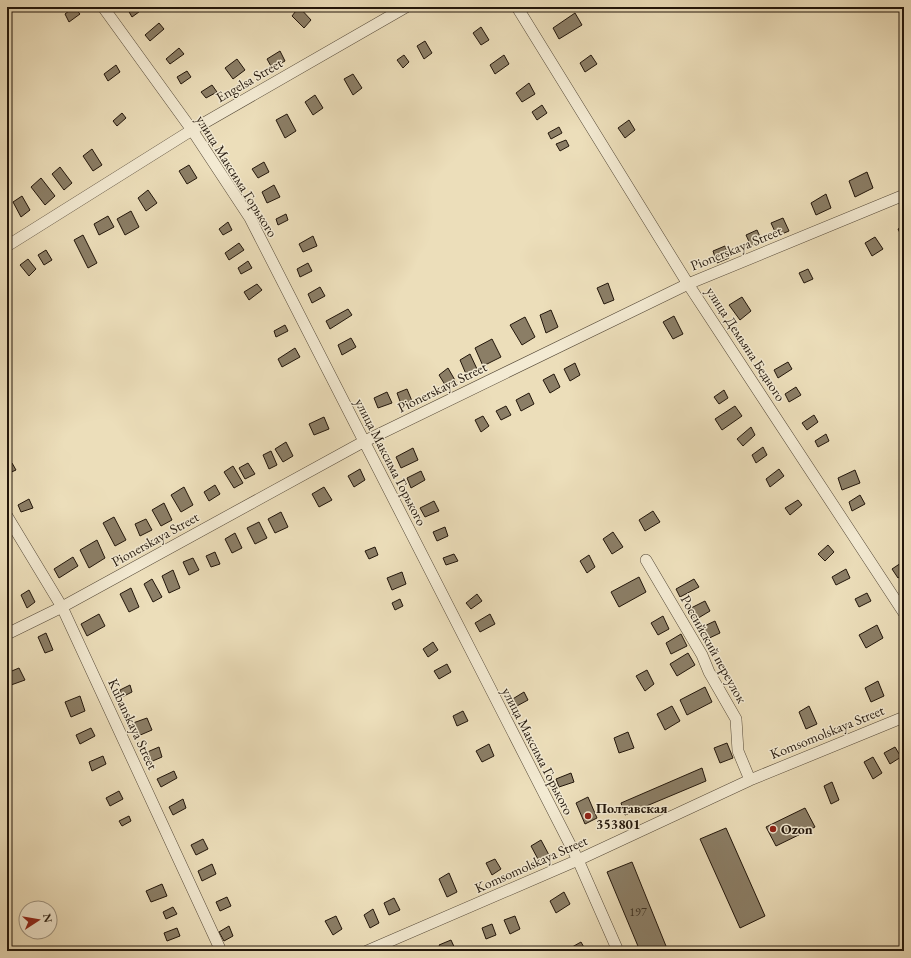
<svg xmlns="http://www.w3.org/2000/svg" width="911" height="958" font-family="'EB Garamond',serif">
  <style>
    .building { fill: #8b7e66; stroke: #22160b }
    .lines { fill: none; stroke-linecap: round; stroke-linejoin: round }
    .street-casing { stroke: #544837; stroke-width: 12 }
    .street { stroke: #f3ead2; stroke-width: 11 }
    .poi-dot { fill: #8f2418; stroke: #f3ead2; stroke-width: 1.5 }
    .labels { text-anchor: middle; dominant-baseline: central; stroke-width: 3; stroke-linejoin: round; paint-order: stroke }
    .number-label { font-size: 12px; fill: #3c3022 }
    .street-label { font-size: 14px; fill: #22160b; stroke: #f3ead2 }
    .poi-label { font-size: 14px; font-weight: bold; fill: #22160b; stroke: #f3ead2; text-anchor: start }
  </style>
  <rect width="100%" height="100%" fill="#ecdeba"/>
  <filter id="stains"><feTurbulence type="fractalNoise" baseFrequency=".005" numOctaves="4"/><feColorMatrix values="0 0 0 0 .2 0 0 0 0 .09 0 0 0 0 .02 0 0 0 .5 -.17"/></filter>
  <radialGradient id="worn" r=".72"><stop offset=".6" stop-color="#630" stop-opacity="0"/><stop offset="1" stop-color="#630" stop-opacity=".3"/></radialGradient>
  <path class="building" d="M74,7L80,14L69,22L65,14Z
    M132,7H141L143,9L132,17L128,10Z
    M299,7L311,20L304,28L292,16Z
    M575,13L582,25L559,39L553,28Z
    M159,23L164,29L150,41L145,35Z
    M481,27L489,40L481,45L473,33Z
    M425,41L432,53L424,59L417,46Z
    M179,48L184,54L170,64L166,59Z
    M280,51L285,61L272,68L267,59Z
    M404,55L409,62L403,68L397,60Z
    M504,55L509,64L495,74L490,65Z
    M591,55L597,64L585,72L580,63Z
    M237,59L245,70L233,79L225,68Z
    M116,65L120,72L108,81L104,74Z
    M187,71L191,77L181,84L177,77Z
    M353,74L362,88L353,95L344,79Z
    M529,83L535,94L522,102L516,93Z
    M212,85L217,92L206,98L201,92Z
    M315,95L323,108L313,115L305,102Z
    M542,105L547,113L537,120L532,112Z
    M122,113L126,118L117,126L113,121Z
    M287,114L296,131L285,138L276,120Z
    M629,120L635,130L625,138L618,128Z
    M559,127L562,133L551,139L548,133Z
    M566,140L569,146L560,151L556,144Z
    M92,149L102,165L93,171L83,156Z
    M264,162L269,172L258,178L252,169Z
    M189,165L197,178L187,184L179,171Z
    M60,167L72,183L64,190L52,174Z
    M867,172L873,188L855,197L849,181Z
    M41,178L55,196L45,205L31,187Z
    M274,185L280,197L267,203L262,192Z
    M148,190L157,203L146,211L138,198Z
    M826,194L831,208L816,215L811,203Z
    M22,196L30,210L21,217L13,202Z
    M131,211L139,227L125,235L117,219Z
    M286,214L288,220L278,225L276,219Z
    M108,216L114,227L99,235L94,224Z
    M783,218L789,231L777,236L771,223Z
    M228,222L232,230L223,235L219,229Z
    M904,226V241L898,229Z
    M757,230L762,241L751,246L746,235Z
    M83,235L97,263L88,268L74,240Z
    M313,236L317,246L303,252L299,244Z
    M875,237L883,249L872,256L865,243Z
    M239,243L244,250L229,260L225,253Z
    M725,246L729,258L717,263L713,251Z
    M46,250L52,260L44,265L38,255Z
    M28,259L36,269L29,276L20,265Z
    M248,261L252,268L241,274L238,268Z
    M308,263L312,271L300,277L297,269Z
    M808,269L813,279L804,283L799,273Z
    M608,283L614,300L604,304L597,288Z
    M257,284L262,290L249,300L244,292Z
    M320,287L325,296L312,303L308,294Z
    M742,297L751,311L740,320L729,305Z
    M348,309L352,315L330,329L326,321Z
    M551,310L558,327L546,333L540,315Z
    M674,316L683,334L673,339L663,322Z
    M525,317L535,337L522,345L510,325Z
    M285,325L288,331L276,337L274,331Z
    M351,338L356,347L342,355L338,345Z
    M492,339L501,357L483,366L475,348Z
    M295,348L300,357L282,367L278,359Z
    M470,354L477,369L466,374L460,360Z
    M788,362L792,369L778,378L774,370Z
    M575,363L580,375L570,381L564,369Z
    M448,368L456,382L447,388L439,375Z
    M554,374L560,387L550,393L543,380Z
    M796,387L801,395L789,402L785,394Z
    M407,389L412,401L401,404L397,393Z
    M724,390L728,398L719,404L714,397Z
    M387,392L392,403L378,408L374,398Z
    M529,393L534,404L521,411L516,400Z
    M506,406L511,415L501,420L496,411Z
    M735,406L742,416L722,430L715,419Z
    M814,415L818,422L807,430L802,423Z
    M483,416L489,426L481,432L475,420Z
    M324,417L329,429L314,435L309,424Z
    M751,427L755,435L743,446L737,439Z
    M826,434L829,441L818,447L815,441Z
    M286,442L293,456L283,462L275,449Z
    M763,447L767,455L756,463L752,455Z
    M413,448L418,460L401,468L396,457Z
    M271,451L277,465L269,469L263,455Z
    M12,463L16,470L7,474V466Z
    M248,463L255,474L245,479L239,468Z
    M233,466L243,483L234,488L224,472Z
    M360,469L365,480L354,487L348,476Z
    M779,469L784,476L770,487L766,479Z
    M855,470L860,483L842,490L838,478Z
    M421,471L425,480L411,488L407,478Z
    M215,485L220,494L209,501L204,492Z
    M184,487L193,505L181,512L171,495Z
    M324,487L332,500L319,507L312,494Z
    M860,495L865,504L852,511L849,502Z
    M29,499L33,508L21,512L18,505Z
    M798,500L802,505L790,515L785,508Z
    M434,501L439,511L425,517L420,508Z
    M164,503L172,520L161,526L152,510Z
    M653,511L660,522L645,531L639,520Z
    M281,512L288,527L275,533L268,519Z
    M114,517L126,540L115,546L103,523Z
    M146,519L152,530L140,536L135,524Z
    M259,522L267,538L255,544L247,528Z
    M445,527L448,536L437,541L433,532Z
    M613,532L623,547L612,554L603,539Z
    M235,533L242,548L232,553L225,539Z
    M97,540L105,558L89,568L80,550Z
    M828,545L834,552L825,561L818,554Z
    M375,547L378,555L369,559L365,551Z
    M215,552L220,564L211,567L206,556Z
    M454,554L458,561L446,565L443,558Z
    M589,555L595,567L587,573L580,561Z
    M73,557L78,566L59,578L54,569Z
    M193,558L199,570L189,575L183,562Z
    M904,561V574L898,578L892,569Z
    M846,569L850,578L836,585L832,577Z
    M173,570L180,588L169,593L162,576Z
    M402,572L406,584L392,590L387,578Z
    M639,577L646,592L619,607L611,592Z
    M152,579L162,597L153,602L144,584Z
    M694,579L699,587L680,597L676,589Z
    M131,588L139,607L129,612L120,594Z
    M29,590L35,602L27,608L21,595Z
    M867,593L871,601L859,607L855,599Z
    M477,594L482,601L471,609L466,603Z
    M400,599L403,606L395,610L392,603Z
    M705,601L710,611L695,620L689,609Z
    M99,614L105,626L87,636L81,624Z
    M490,614L495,624L480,632L475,623Z
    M663,616L669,629L658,635L651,623Z
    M715,621L720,633L703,641L698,629Z
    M877,625L883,638L866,648L859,635Z
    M46,633L53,650L45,653L38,637Z
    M681,634L687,646L671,654L666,643Z
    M433,642L438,650L428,657L423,649Z
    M688,653L695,665L677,676L670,664Z
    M447,664L451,672L439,679L434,671Z
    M19,668L25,680L11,685L7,673Z
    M647,670L654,684L645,691L636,676Z
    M878,681L884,696L871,702L865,688Z
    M130,685L132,692L122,697L120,690Z
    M705,687L712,702L687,715L680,700Z
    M524,692L528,700L515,707L511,700Z
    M80,696L85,711L71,717L65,702Z
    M672,706L680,721L665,730L657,714Z
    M809,706L817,724L806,729L799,712Z
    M463,711L468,721L457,726L453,716Z
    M147,718L152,730L138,736L133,723Z
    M91,728L95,736L80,744L76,735Z
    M628,732L634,748L619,753L614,738Z
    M727,743L733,758L720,763L714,748Z
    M489,744L494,756L482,762L476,751Z
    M159,747L162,757L148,763L145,753Z
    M895,747L901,757L890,764L884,753Z
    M103,756L106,764L92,771L89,762Z
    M873,757L882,773L873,779L864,762Z
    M702,768L706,781L625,815L621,803Z
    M174,771L177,778L161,787L157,779Z
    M571,773L574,782L559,787L556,779Z
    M832,782L839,800L831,804L824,786Z
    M119,791L123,799L110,806L106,798Z
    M588,797L597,818L585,824L576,803Z
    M183,799L186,808L173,815L169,807Z
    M805,808L815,827L776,846L766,827Z
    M129,816L131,821L122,826L119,821Z
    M726,828L765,916L740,928L700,839Z
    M203,839L208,849L196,855L191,845Z
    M541,840L549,855L539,861L531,846Z
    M495,859L501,869L492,875L486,863Z
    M632,862L668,951H640L607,872Z
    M212,864L216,874L202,881L198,871Z
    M449,873L457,892L447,897L439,879Z
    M162,884L167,896L151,902L146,891Z
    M564,892L570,904L556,913L550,901Z
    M227,897L231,906L220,911L216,902Z
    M394,898L400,910L389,915L384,903Z
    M173,907L177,914L166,919L163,912Z
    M373,909L379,923L370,928L364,915Z
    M336,916L342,929L333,935L325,921Z
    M515,916L520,929L510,934L504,920Z
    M492,924L496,935L486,939L482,928Z
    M229,926L233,936L224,941L219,932Z
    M177,928L180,936L167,941L164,933Z
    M451,940L456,951H442L439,945Z
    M581,942L586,951H565Z"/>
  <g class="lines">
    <defs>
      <path id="street" d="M103,7L192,130L250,218L578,860L618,951
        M517,7L688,284L904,613
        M7,246L192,130L406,7
        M7,516L62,607L221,951
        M646,560L702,655L709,672L736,719L738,751L750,780
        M7,634L62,607L363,442L688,284L904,195
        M367,951L578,860L750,780L904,717"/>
    </defs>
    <use href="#street" class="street-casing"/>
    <use href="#street" class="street"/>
  </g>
  <g class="poi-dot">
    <circle cx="588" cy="816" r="4"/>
    <circle cx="773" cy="829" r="4"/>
  </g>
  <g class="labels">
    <g class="number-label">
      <text x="638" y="912">197</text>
    </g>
    <g class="street-label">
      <text transform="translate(249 80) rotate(-30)">Engelsa Street</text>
      <text transform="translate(237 176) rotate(58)">улица Максима Горького</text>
      <text transform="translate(736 248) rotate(-22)">Pionerskaya Street</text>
      <text transform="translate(746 344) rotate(57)">улица Демьяна Бедного</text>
      <text transform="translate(442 387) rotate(-26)">Pionerskaya Street</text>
      <text transform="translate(391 462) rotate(63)">улица Максима Горького</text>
      <text transform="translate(155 539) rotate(-29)">Pionerskaya Street</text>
      <text transform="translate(714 649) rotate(61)">Российский переулок</text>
      <text transform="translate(133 724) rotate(65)">Kubanskaya Street</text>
      <text transform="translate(827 732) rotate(-22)">Komsomolskaya Street</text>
      <text transform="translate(538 751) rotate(63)">улица Максима Горького</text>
      <text transform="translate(531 864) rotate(-24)">Komsomolskaya Street</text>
    </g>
    <g class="poi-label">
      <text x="596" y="808">Полтавская<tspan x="596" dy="16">353801</tspan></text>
      <text x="781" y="829">Ozon</text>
    </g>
  </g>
  <rect width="911" height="958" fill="none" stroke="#ecdeba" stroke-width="24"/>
  <rect x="8" y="8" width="895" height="942" fill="none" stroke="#22160b" stroke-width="2"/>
  <rect x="12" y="12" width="887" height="934" fill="none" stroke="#22160b"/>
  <g transform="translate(38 920) rotate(78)"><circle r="19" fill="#f3ead2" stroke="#9f9582"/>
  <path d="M0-3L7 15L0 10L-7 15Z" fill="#8f2418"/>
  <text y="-6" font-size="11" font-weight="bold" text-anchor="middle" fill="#22160b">N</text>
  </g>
  <rect width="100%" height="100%" filter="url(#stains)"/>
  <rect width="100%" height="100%" fill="url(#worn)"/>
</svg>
